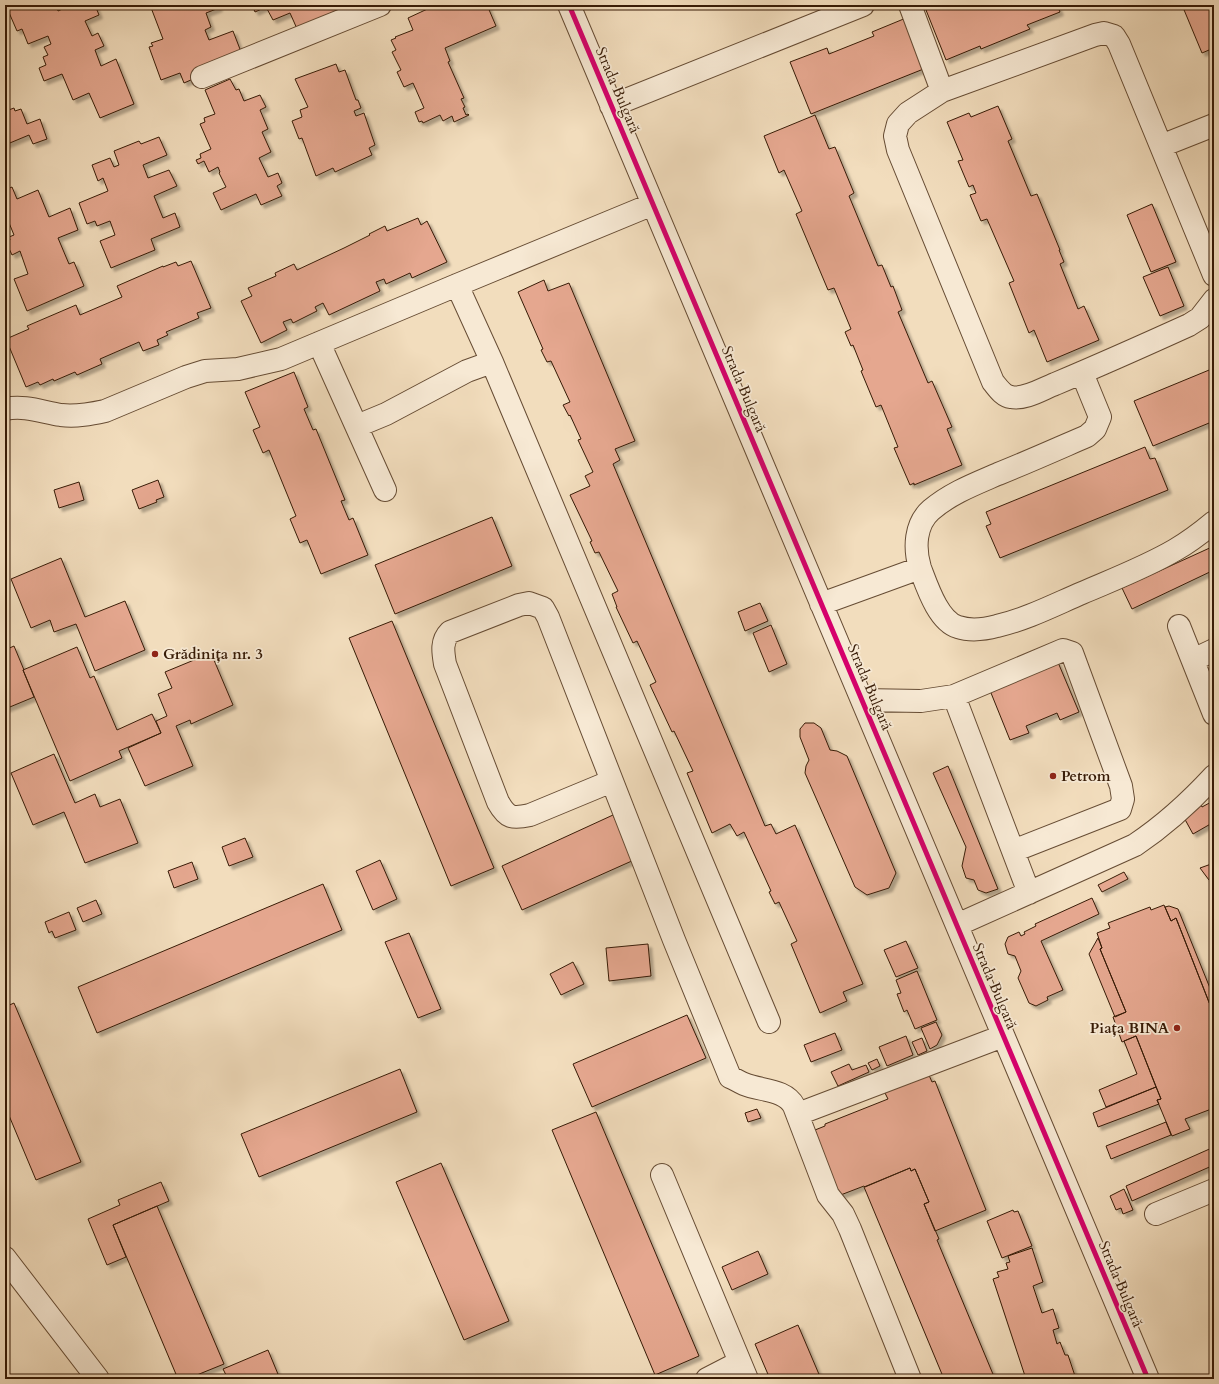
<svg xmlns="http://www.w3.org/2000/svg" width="1219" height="1384" font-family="Cardo,serif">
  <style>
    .building { fill: #e5a78f; stroke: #371b06; filter: url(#shadow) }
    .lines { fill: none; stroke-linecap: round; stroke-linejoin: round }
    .minor-casing { stroke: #664c34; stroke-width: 24 }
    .minor { stroke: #f7e9d4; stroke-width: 22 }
    .cycleway-casing { stroke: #f7e9d4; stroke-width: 8 }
    .cycleway { stroke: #d6006c; stroke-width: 5 }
    .poi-dot { fill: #8f2418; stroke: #f7e9d4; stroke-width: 1.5 }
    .labels { text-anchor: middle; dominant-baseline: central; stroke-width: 3.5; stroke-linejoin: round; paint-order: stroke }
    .street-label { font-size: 15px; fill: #371b06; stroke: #f7e9d4 }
    .poi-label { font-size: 15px; font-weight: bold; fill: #371b06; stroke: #f7e9d4; text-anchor: start }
  </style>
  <defs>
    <filter id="shadow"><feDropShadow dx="3.5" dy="3.5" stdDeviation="1" flood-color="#0004"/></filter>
  </defs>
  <rect width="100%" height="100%" fill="#f2ddbd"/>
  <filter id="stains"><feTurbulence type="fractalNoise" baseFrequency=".005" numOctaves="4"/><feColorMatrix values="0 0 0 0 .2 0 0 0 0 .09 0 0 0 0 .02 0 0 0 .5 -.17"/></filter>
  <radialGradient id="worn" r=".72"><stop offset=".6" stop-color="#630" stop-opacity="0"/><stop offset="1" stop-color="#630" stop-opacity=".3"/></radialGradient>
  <path class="building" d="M12,5H56L58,11L71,5H95L99,15L85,21L92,36L98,33L104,46L95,50L101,66L116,59L134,104L100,118L89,93L73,100L62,74L44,81L39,68L46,65L43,57L48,55L44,47L51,44L48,36L28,44L22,29L17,31L7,8Z
    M150,5H218L219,8L206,13L211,27L205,30L209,40L233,31L243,57L184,83L180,73L161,80L149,47L153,46L151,43L163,39Z
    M252,5H342L344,11L298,31L290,13L273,20L266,7L255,12Z
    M436,5H487L496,26L445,48L450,61L448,62L464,98L461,99L465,107L463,108L466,115L468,114L469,115L454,122L452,116L443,121L440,115L423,123L422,121L419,122L415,112L424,108L413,83L404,87L397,72L401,70L392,52L396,50L391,40L396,38L395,37L413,30L408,18Z
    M939,5H1057L1060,12L1027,25L1030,29L981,49L980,46L946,60L926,10Z
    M1182,5H1214V63L1209,50L1202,53Z
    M906,18L926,68L811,114L790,62L827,48L829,54L874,36L872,32Z
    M336,64L339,72L345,70L356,100H358L361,108L354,111L356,116L364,113L375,145L369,148L372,155L335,172L333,168L316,176L302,138L299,139L292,121L302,117L300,110L308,107L295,79Z
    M230,79L236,90L239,89L244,101L260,95L266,107L260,110L268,129L262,132L271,152L259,158L268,177L278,173L282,183L277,186L282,196L261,205L256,194L221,210L213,193L226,187L219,173L220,172L218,167L209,172L204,161L198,164L196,160L201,158L200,154L211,149L200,124L205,122L204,118L215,114L205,90Z
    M998,106L1012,139L1008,141L1031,196L1037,194L1060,250H1059L1064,262L1060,264L1078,309L1084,306L1099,340L1047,362L1034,330L1029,333L1009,283L1014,281L987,219L981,221L970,195L976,193L973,185L969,187L958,161L963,160L947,122L969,113L971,117Z
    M14,108L15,111L21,109L27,124L40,119L47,139L33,144L29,135L5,145V110L6,111Z
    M815,115L829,149L835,147L854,193L849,196L878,266L882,265L891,287L893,286L902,310L898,312L928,383L932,381L952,427L947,429L962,465L914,485V483L910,485L894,448L898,447L881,405L876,407L861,371L863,370L853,345L851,346L845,332L851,329L834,288L828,290L796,214L802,211L784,170L779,173L764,136Z
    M159,137L167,155L143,165L148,178L169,170L177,186L154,196L163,218L175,213L180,227L151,239L155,250L111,268L100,241L115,235L110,221L97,226L95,221L87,224L79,203L108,191L103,178L98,181L92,165L110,158L114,167L119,165L114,151L139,141L141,144Z
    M12,187L17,199L38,190L49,217L70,208L78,230L58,238L69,264L74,262L84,286L27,311L14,279L28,274L20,251L12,255L6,242L10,240L9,237L14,235L7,218L5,219V190Z
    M1152,204L1176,262L1151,272L1127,215Z
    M418,218L421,225L427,221L447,262L412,278L410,273L386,284L384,279L376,282L380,291L329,315L323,303L315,307L317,311L293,323L291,319L283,322L287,330L261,343L241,301L252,296L248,288L276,276L275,273L294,264L297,270L344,248L370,235L369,234L385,226L387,231Z
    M191,261L211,308L197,313L199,318L166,332L168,335L157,340L159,345L143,351L139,342L100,359L102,364L77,375L75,372L54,381L53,379L40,385L38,382L26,387L6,339L29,329L27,326L76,305L80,315L122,297L117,286L163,266V267L176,262L178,266Z
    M1168,267L1184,306L1160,316L1143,277Z
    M544,280L548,291L569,283L635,441L615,449L620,460L613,464L765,826L771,824L776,834L795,825L863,984L843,992L847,1001L820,1013L791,944L797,941L779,902L775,904L769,892L771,891L744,832L737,836L730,824L712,833L687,773L693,771L674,731L672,732L650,685L656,682L637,641L633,643L616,607H617L612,594L618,591L599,552L595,553L590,542L592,541L570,495L590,486L585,476L593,472L578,440L581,439L570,415L569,416L563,405L570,402L551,361L547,362L541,350L543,349L518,292Z
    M1214,368V421L1153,446L1134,401Z
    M294,372L308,407L304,409L313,430L316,429L345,500L341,501L349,520L353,518L368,555L321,574L307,540L300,543L290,519L296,516L269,450L263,453L253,430L260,427L245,392Z
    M1145,447L1150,459L1155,458L1168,490L1000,558L986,526L991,524L986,512Z
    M158,480L164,497L156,500L157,502L139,509L132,490Z
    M79,482L84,500L59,508L54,490Z
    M492,517L512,566L395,614L375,565Z
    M1214,546V570L1132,609L1122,588Z
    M61,558L85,617L125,601L145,650L95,671L76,624L54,632L50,620L31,628L11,579Z
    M760,603L768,621L745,631L738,612Z
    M392,621L494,868L451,886L349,638Z
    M771,625L787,664L769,672L753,633Z
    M14,646L24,670H23L34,697L5,709V650Z
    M77,647L90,678L94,676L117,730L152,714L161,733L119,751L122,758L70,781L23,670Z
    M211,653L233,705L191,724L190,720L176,726L193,766L145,786L128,748L161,733L156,721L167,716L158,694L172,688L165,672Z
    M1057,660L1079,712L1060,720L1057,713L1026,726L1029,733L1010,740L989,688Z
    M805,723H814L821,728L830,750L837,751L847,756L896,873L889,888L867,895L855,887L805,773L806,766L809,760L800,737V729Z
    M54,754L75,803L95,794L100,807L120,799L138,843L85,863L64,812L33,825L11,773Z
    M948,766L998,889L986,893L978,890L974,880L966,878L962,866L966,847L933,773Z
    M1214,796V822L1193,834L1182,814L1200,803L1202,807L1213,801L1211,798Z
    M613,815L634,860L522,910L502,866Z
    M245,838L253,857L229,866L222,847Z
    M380,860L397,899L373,910L356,871Z
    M192,862L198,879L174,888L168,871Z
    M1214,863V878L1209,880L1200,868Z
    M1124,872L1128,879L1102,892L1098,885Z
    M323,884L342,930L97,1033L78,987Z
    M1092,898L1099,914L1041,941L1063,990L1047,997L1048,1000L1036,1006L1029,1003L1018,978L1021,971L1015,956L1008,954L1005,944L1008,937L1019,932L1021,936L1025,934L1024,932L1036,926L1035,924Z
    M96,900L102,914L83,922L77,908Z
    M1164,905L1171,921L1176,918L1214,1015V1108L1185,1119L1190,1129L1172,1136L1157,1100L1161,1099L1136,1036L1122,1042L1113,1017L1126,1012L1100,949L1102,948L1097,933L1110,928L1108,923L1150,907L1151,910Z
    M1169,906L1178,909L1214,998V1015L1176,918L1171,921L1165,907Z
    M69,912L76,930L55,938L52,931L49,933L45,922Z
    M409,933L441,1009L418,1018L385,942Z
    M1098,938L1102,948L1100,949L1126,1012L1115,1017L1089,954Z
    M906,941L918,968L896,977L884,950Z
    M648,944L651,976L609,981L606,948Z
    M573,962L584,984L561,995L550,974Z
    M917,971L937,1020L915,1029L907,1010L904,1012L897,994L901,993L896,980Z
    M14,1003L81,1162L36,1180L5,1106V1007Z
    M687,1015L706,1058L592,1107L573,1064Z
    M936,1022L942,1035L937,1045L930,1049L921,1028Z
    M835,1033L842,1050L811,1062L804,1045Z
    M906,1036L913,1055L887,1066L879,1047Z
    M1136,1036L1156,1087L1106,1107L1099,1090L1137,1074L1124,1041Z
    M922,1038L927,1051L918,1055L912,1042Z
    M877,1059L880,1066L872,1070L868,1063Z
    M849,1064L852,1070L866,1065L869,1072L838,1086L831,1072Z
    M400,1069L417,1112L259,1177L241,1134Z
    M928,1073L932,1082L935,1081L986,1210L935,1231L924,1204L929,1202L915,1169L911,1171L910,1168L865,1187L864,1186L838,1196L815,1130L825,1126V1124L888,1099L884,1091Z
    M1156,1087L1161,1099L1157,1100L1159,1104L1098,1127L1093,1113Z
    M757,1109L761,1118L748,1122L745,1113Z
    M596,1112L699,1356L655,1375L552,1130Z
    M1166,1122L1171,1135L1111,1159L1106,1146Z
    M1214,1147V1165L1132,1201L1126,1186Z
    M441,1163L509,1321L464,1340L396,1182Z
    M910,1168L911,1171L915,1169L929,1202L924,1204L939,1239L937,1240L995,1379H944L864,1187Z
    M161,1182L169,1201L113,1225L126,1257L107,1265L88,1219L120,1205L118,1200Z
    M1124,1189L1133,1210L1123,1214L1121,1208L1116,1210L1110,1196Z
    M157,1206L224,1364L187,1379H178L113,1225Z
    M1013,1210L1014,1212L1018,1211L1032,1246L1002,1258L987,1221Z
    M1032,1248L1043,1282L1033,1286L1042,1313L1053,1309L1059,1328L1053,1330L1057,1344L1060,1342L1065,1355H1068L1075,1376L1066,1379H1026L993,1279L999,1277L997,1272L1008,1269L1006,1263L1010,1262L1008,1256Z
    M758,1251L768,1274L732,1290L722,1267Z
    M798,1325L821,1379H770L755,1344Z
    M268,1350L280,1379H228L223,1369Z"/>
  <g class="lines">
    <defs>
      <path id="minor" d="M569,5L1148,1379
        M910,5L942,91
        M202,77L380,5
        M611,106L863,5
        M1161,146L1214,125
        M1214,275L1119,44L1114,36L1104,33L1095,35L942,91L908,113L898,124L895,136L898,150L993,382C998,388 1003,396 1011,397C1025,400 1042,389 1055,384C1100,365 1145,345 1189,325L1200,318L1214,300
        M457,285L492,362L769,1022
        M319,343L385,490
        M1082,373L1100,417L1095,429L1087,436C1057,449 1028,462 998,474C975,484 951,493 931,510C915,524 914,548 920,568C927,586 938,621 958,627C970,631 986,629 997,626C1027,619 1054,605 1082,593C1112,580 1146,567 1175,550C1189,542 1202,532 1214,522
        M5,409C25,405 42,412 61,415C76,417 91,414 105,411L186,377L205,371L238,369L281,359L457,285L653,204
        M357,426L386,414L467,371L492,362
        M821,604L920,568
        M1179,626L1214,714
        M1193,660L1214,650
        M954,696L1063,650L1072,653L1121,786L1123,799L1120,809L1013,851
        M862,700L921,701L954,696L1029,893
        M612,781L530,815C512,819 507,818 498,802L445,664C443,652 441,641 450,632L519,605L529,603L543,608L548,617L674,940L730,1077C735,1079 739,1082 744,1084C761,1091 785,1089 794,1106L828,1195L843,1214L850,1229L910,1379
        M957,925L1135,845C1165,825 1190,802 1214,776
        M798,1114L1003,1036
        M662,1175L747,1379
        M1156,1214L1214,1190
        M5,1258L98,1379
        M707,1379L740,1362"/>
    </defs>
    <use href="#minor" class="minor-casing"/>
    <use href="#minor" class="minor"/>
    <defs>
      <path id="cycleway" d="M569,5L1148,1379"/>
    </defs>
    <use href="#cycleway" class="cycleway-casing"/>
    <use href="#cycleway" class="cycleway"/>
  </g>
  <g class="poi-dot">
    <circle cx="155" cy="654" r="4"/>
    <circle cx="1053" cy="776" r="4"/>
    <circle cx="1177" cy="1028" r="4"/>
  </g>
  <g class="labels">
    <g class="street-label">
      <text transform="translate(618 90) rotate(67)">Strada Bulgară</text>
      <text transform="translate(744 389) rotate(67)">Strada Bulgară</text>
      <text transform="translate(870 687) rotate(67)">Strada Bulgară</text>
      <text transform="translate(995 986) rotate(67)">Strada Bulgară</text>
      <text transform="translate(1121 1284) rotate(67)">Strada Bulgară</text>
    </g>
    <g class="poi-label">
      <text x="163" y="654">Grădinița nr. 3</text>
      <text x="1061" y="776">Petrom</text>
      <text x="1169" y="1028" text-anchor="end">Piața BINA</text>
    </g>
  </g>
  <rect width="1219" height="1384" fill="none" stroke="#f2ddbd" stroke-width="20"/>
  <rect x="6" y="6" width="1207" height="1372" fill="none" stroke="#371b06" stroke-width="2"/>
  <rect x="10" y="10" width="1199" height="1364" fill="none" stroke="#371b06"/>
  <rect width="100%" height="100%" filter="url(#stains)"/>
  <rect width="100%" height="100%" fill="url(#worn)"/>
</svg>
